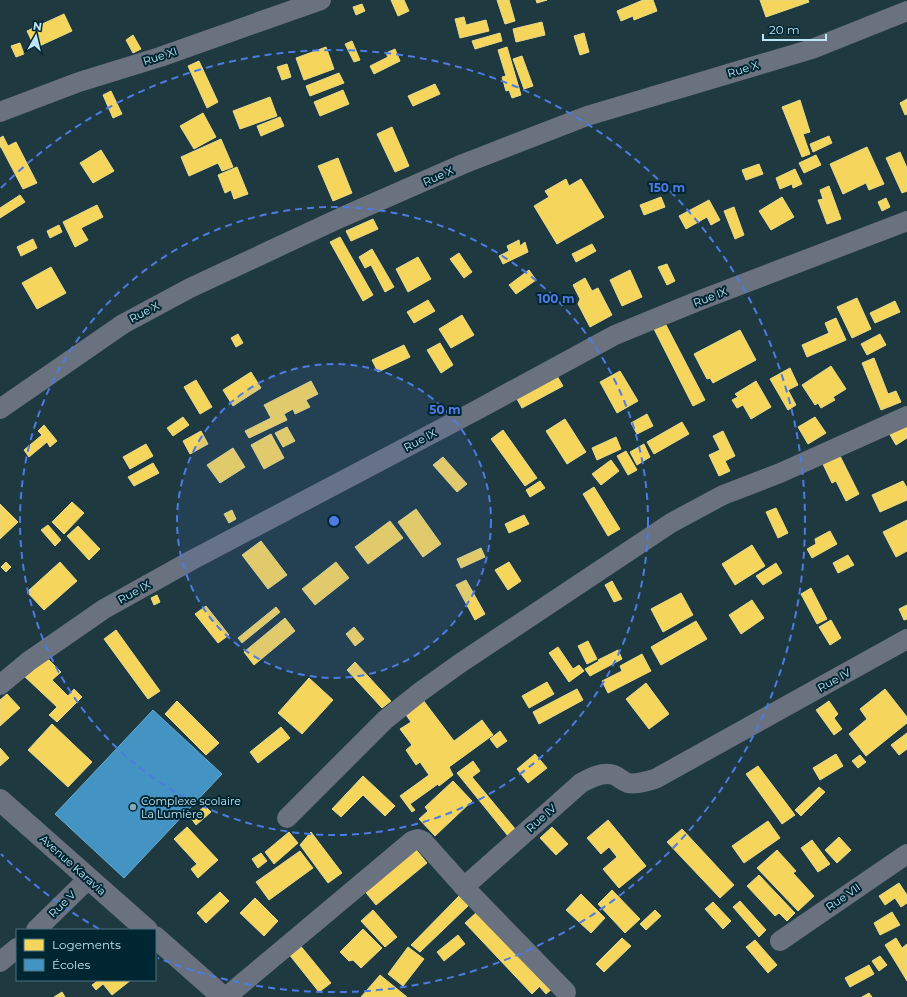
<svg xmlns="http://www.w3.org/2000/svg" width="907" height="997" font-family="Montserrat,sans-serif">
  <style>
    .homes { fill: #f6d55c; stroke: #e5da8a }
    .schools { fill: #4393c3; stroke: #68acd2 }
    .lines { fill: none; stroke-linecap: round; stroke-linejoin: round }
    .minor { stroke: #6a717f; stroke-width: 20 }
    .tertiary { stroke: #6a717f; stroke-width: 22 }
    .ring { fill: none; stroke: #4d7be1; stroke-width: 2; stroke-dasharray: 7 5 }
    .poi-dot { fill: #86a9b6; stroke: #002632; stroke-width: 1.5 }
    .labels { text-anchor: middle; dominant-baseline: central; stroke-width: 4; stroke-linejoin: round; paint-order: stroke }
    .street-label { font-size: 11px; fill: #bde5f5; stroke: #002632 }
    .poi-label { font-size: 11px; fill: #bde5f5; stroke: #002632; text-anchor: start }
    .centre { fill: #4d7be1; stroke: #002632; stroke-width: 2 }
    .ring-label { font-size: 12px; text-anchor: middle; font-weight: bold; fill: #4d7be1; stroke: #002632; stroke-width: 4; stroke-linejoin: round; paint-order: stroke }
  </style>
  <rect width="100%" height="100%" fill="#1f3941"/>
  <path class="homes" d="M391,0H404L409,11L398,16Z
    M497,0H509L515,21L505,24Z
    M536,0H547L537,3Z
    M643,0H653L657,11L634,20L633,16L621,21L617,11Z
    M760,0H808L809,2L766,17Z
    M362,4L365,11L356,15L353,7Z
    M64,14L72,31L35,48L27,31Z
    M464,17L466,25L486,20L489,31L460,38L455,19Z
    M542,22L545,35L516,42L513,29Z
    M500,33L502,41L475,49L472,41Z
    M584,33L589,52L580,55L574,36Z
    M133,35L141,49L133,53L126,40Z
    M352,41L360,60L354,62L345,44Z
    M20,43L24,54L16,57L11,46Z
    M326,47L334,69L304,80L296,58Z
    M507,47L521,95L512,98L509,90L506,91L502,77L506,76L498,50Z
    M395,49L400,61L374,74L370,66L388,57L386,53Z
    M522,56L533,86L524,89L513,59Z
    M199,61L218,102L207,108L188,66Z
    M287,64L291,77L282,80L277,67Z
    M339,73L344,83L310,96L306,86Z
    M435,84L440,94L413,106L408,96Z
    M343,90L349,104L320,116L314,102Z
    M111,91L122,114L113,118L103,95Z
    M270,97L277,116L240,129L233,111Z
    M907,99V114L905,115L900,103Z
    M800,100L810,132L803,134L810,154L802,157L782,107Z
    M203,113L216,137L194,149L180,126Z
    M280,117L284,126L261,136L257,126Z
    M392,127L409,166L395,172L377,134Z
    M3,136L8,146L16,142L37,183L23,189L1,147H0V138Z
    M829,136L832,143L813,152L810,144Z
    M221,139L233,167L222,171L218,163L189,176L181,157Z
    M867,147L884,184L869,190L866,183L843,194L830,164Z
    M101,150L114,171L93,183L80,163Z
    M900,152L907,168V191L902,193L886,158Z
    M816,155L821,165L804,173L799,163Z
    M338,158L352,193L333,201L318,166Z
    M759,164L763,174L746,180L742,170Z
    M237,167L248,194L234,199L231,190L225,193L218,175Z
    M795,169L802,184L793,188L792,184L780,189L776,178Z
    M566,179L569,186L581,179L604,217L557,244L534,206L549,197L545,191Z
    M829,186L841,219L827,224L818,200L823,199L820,190Z
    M20,195L25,202L0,218V208Z
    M661,197L665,207L644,215L640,205Z
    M782,197L794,217L771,230L759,211Z
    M886,198L890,207L882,211L878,202Z
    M709,200L720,220L711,225L707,217L686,229L679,216Z
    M97,205L103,217L81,228L88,240L75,247L63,222Z
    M734,207L744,235L735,239L724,211Z
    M373,219L378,229L351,241L346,231Z
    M59,225L62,232L50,238L47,231Z
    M340,237L373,295L363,301L330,242Z
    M33,239L37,248L21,256L17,247Z
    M519,240L520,246L525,242L528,252L503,264L499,256L509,251L507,246Z
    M592,244L596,251L576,262L572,254Z
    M372,249L394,287L385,292L371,265L365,268L359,257Z
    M459,253L472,272L464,278L450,259Z
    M418,257L431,279L408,292L396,269Z
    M667,264L675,281L667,285L658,267Z
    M51,267L66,293L37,309L22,283Z
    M529,270L536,280L516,294L509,285Z
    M630,270L642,297L622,306L610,280Z
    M585,278L592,291L598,288L612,315L590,327L578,304L580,299L573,285Z
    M857,298L871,329L852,338L837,307Z
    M428,300L435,311L414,323L407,312Z
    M895,301L900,312L875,323L870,313Z
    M462,315L474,335L451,348L439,329Z
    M836,318L846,340L807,357L802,345L829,333L825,323Z
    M665,323L705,400L693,406L654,329Z
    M740,330L756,360L713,383L710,378L707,379L694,354Z
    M238,334L243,343L236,347L231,338Z
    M880,334L886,345L867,355L861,344Z
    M440,343L453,365L441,373L427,350Z
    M404,345L410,357L378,372L372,360Z
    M874,358L888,394L896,391L901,402L881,410L862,363Z
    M831,366L846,389L833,397L835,400L821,408L818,403L815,405L802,385Z
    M790,368L798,385L788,390L796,405L788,410L770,379Z
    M620,371L638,401L617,413L600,382Z
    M251,372L261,388L233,406L223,390Z
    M557,376L563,386L522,408L517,399Z
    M196,380L212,407L200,414L184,387Z
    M311,381L318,394L306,400L310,407L295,414L293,409L284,414L287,420L249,438L245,431L271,418L264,405Z
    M756,381L771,407L751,419L743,405L737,408L732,400L738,397L735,394Z
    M647,414L653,426L637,434L631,423Z
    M183,417L189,425L173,436L167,428Z
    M815,417L826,433L808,444L798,427Z
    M565,419L586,452L567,464L546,431Z
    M682,422L689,434L654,454L647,442Z
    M907,423V438L896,445L889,433Z
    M44,425L57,441L50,447L47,442L29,457L24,450L42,435L38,431Z
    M287,427L295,441L283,447L275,433Z
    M503,430L537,478L525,486L491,439Z
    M201,431L208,444L190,454L183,441Z
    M723,431L735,456L725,461L730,471L719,476L709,455L720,450L713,436Z
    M271,434L284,458L264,469L251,445Z
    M616,437L621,449L597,460L592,448Z
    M146,444L153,456L130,469L123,457Z
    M644,444L650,457L637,465L630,452Z
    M233,448L245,467L220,483L207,465Z
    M626,451L637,470L628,475L617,456Z
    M839,454L859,494L846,501L836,481L832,483L822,462Z
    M443,457L467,484L457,492L433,465Z
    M611,460L619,471L601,485L592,474Z
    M153,463L159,473L134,486L128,477Z
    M540,481L545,488L530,497L526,490Z
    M903,481L907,488V500L880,512L872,495Z
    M594,487L620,529L608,536L583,494Z
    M72,502L84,513L64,534L52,522Z
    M0,504L18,522L0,539Z
    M776,508L788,533L778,538L766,512Z
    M416,509L441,544L423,557L398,522Z
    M232,510L236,519L229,523L224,514Z
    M524,515L529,524L509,533L505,524Z
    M907,520V551L896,557L883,532Z
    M390,521L403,538L368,564L355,547Z
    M48,525L61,540L55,546L41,530Z
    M78,526L100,549L89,560L67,536Z
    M830,531L837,544L812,558L807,549L816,544L815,539Z
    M261,541L287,575L268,589L242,555Z
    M752,545L765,566L735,585L722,564Z
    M481,548L485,557L461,568L457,559Z
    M848,555L854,565L838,573L833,563Z
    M6,562L11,567L6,572L1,567Z
    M60,562L77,581L44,610L27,592Z
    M336,562L349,578L315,605L302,589Z
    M509,562L521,581L508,590L495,570Z
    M776,563L782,573L763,585L756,576Z
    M466,580L485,614L475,620L456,585Z
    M612,581L622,599L614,602L605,585Z
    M811,588L827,619L817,624L801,594Z
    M681,593L693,615L663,632L651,609Z
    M157,595L160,602L154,605L151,598Z
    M752,600L764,618L741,634L729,615Z
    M907,605V619L904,620L899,609Z
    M206,606L229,635L218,643L195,614Z
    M276,607L280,612L242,643L238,638Z
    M285,618L295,631L254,665L244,652Z
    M831,620L841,638L830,645L819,627Z
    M696,621L707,639L661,665L651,647Z
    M354,627L364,639L355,646L346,634Z
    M116,630L160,691L148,699L104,639Z
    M588,641L597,659L587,664L578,646Z
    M558,647L573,669L579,665L584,671L569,682L549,653Z
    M618,650L622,659L590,676L585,669L599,661L598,660Z
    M642,654L651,671L608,693L602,681L622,671L620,666Z
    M44,655L61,672L52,680L68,696L74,689L82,697L57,722L49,715L57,707L23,675Z
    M355,662L391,701L382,708L347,670Z
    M309,678L333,700L302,734L278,713Z
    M547,682L554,694L529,708L522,696Z
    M646,683L669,714L649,729L626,699Z
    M577,689L583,700L539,724L533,712Z
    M885,689L907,717V723L866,756L849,734L867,719L860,709Z
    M7,694L20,708L0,726V700Z
    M420,696L454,741L482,720L493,735L449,767L453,775L439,786L438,784L410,804L415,810L412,812L400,796L429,775L420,762L416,765L406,750L412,745L400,729L411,722L402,709Z
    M177,701L219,743L206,755L165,714Z
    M829,701L838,714L834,718L842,729L834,735L816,710Z
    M52,724L92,762L68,787L28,750Z
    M281,727L290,738L258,763L250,752Z
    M500,731L507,741L497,748L490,739Z
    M907,733V749L899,755L891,745Z
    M0,748L9,758L0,766Z
    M535,754L547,768L528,783L517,769Z
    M836,754L843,766L820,780L813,768Z
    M860,755L866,762L858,768L852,761Z
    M473,761L480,771L472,777L516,830L508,836L457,773Z
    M758,766L795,815L782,824L746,774Z
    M363,776L395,806L385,816L363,795L341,817L332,809Z
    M453,781L472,801L435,836L419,819L428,811L425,807Z
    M819,787L825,792L801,816L795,810Z
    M205,806L211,812L196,825L191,818Z
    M608,820L646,866L619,888L603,869L617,857L609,847L601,854L587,838Z
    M768,821L780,838L744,863L732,846Z
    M187,827L218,860L198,878L191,869L197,864L174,839Z
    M552,827L568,844L556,855L540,838Z
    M682,829L734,885L720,898L667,842Z
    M289,832L298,843L274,864L265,852Z
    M311,832L342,873L328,883L300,845Z
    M839,837L851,850L837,863L825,850Z
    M812,840L830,864L818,872L801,848Z
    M414,847L427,863L376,905L363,889Z
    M777,850L796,871L793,873L814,896L798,911L757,868Z
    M300,851L313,868L269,900L256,882Z
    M261,853L267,861L258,868L252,859Z
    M759,875L795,913L787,921L779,913L775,916L747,886Z
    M899,883L907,895V903L901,907L895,898L885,905L879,896Z
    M612,890L640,919L625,933L598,904Z
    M220,892L229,901L206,923L197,913Z
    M581,894L605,918L591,933L566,910Z
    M459,896L469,905L420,952L411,945Z
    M255,898L278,921L264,936L240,913Z
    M740,901L766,930L759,937L733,907Z
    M713,902L731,921L723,929L705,909Z
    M373,910L397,937L385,947L361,921Z
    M655,910L661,916L646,930L640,924Z
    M478,911L545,981L532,994L465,923Z
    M892,912L900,925L880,935L874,923Z
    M363,929L382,948L361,968L353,960L349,961L340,952Z
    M458,935L465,944L444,961L437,952Z
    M622,938L631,946L604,972L596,964Z
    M896,938L902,948L907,944V961L898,966L885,945Z
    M755,940L777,965L768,973L746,947Z
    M299,944L331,983L319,992L288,953Z
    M408,947L424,959L403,986L388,974Z
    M880,956L887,965L879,971L872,961Z
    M907,961V981L898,966Z
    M869,965L874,974L850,987L845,978Z
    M380,975L407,997H361Z
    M99,980H131L112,995L103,984L96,990L92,985Z
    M545,981L552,989L546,994L539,986Z
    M62,992L65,997H54Z
    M869,993L872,997H862Z"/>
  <path class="schools" d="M153,710L222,774L124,878L55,814Z"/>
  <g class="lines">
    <path class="minor" d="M0,112L79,82L160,57L321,0
      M0,409L123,324L190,288L340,218L463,164L587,116L812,49L907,11
      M0,685L29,661L104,609L192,560L475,411L615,335L698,301L907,221
      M287,818L385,720L420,692L459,664L671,523L723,495L780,473L907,416
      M464,887L581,783C590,778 603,771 614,775C619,777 622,781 628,783C637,785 646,781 655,779L907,639
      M36,930L88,879
      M780,941L907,854
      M0,962L17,948
      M226,997L412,841L418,839L423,841L464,887L566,992"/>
    <path class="tertiary" d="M0,800L147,930
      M155,937L223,997"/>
  </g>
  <circle cx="334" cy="521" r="157" fill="#4d7be1" fill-opacity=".12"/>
  <g class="ring">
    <circle cx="334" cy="521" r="157"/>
    <circle cx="334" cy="521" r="314"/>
    <path d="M99 929A471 471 0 0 1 1 854M1 188A471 471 0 1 1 158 958"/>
  </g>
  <circle class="poi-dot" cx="133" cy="807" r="4"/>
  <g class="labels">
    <g class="street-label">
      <text transform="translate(160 56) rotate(-18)">Rue XI</text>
      <text transform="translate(743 69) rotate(-17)">Rue X</text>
      <text transform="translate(438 176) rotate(-24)">Rue X</text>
      <text transform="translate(710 297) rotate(-21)">Rue IX</text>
      <text transform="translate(144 312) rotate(-28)">Rue X</text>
      <text transform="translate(420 440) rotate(-28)">Rue IX</text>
      <text transform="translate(134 592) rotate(-29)">Rue IX</text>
      <text transform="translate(834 680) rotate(-29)">Rue IV</text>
      <text transform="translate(541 818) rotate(-42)">Rue IV</text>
      <text transform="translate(73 865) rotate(42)">Avenue Karavia</text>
      <text transform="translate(843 897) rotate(-35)">Rue VII</text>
      <text transform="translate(62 904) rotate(-45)">Rue V</text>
    </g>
    <g class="poi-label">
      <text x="141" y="801">Complexe scolaire<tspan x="141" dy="13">La Lumière</tspan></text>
    </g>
  </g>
  <circle cx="334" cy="521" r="6" class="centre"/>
  <g class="ring-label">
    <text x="667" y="192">150 m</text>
    <text x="556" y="303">100 m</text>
    <text x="445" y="414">50 m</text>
  </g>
  <rect x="16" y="929" width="140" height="52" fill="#002632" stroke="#4c7280"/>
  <rect x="24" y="939" width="20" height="12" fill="#f6d55c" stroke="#4c7280"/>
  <text x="52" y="949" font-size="12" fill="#bde5f5">Logements</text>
  <rect x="24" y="959" width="20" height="12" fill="#4393c3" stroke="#4c7280"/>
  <text x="52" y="969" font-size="12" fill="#bde5f5">Écoles</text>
  <g transform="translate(36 36) rotate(8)" stroke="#002632" stroke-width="3" paint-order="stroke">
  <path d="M0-3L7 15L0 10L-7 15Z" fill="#bde5f5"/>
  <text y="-6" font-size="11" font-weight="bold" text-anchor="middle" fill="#bde5f5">N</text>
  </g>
  <path d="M763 34v6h63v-6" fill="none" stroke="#bde5f5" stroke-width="2"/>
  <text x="769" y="34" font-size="12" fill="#bde5f5" stroke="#002632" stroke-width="3" paint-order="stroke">20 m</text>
</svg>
